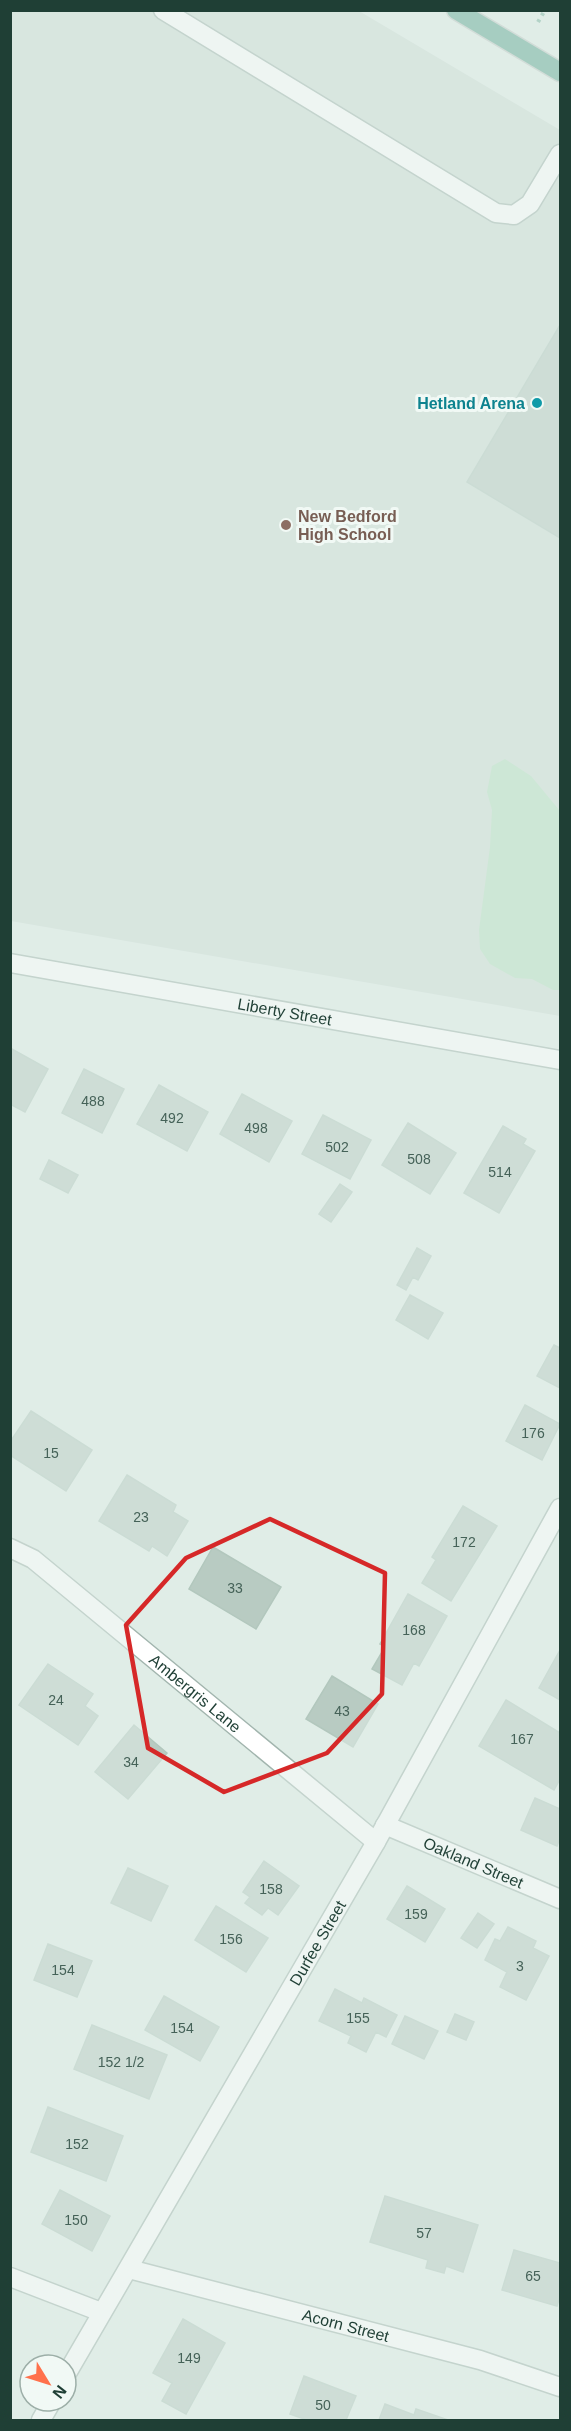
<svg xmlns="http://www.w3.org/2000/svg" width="571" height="2431" font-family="Helvetica,sans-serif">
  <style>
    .built { fill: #ceddd6 }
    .green { fill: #b7e0c0 }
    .building { fill: #b8cbc2; stroke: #b2c7bd; stroke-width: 1.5 }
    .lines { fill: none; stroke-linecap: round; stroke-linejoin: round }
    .minor-casing { stroke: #a2b5ae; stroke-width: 21 }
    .major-casing { stroke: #c0c9c6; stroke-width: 21 }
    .path { stroke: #7db4a1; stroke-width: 4; stroke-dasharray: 3 4.5; stroke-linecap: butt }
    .minor { stroke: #fff; stroke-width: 18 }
    .major { stroke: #60a792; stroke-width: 18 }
    .marked { fill: none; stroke: #d62828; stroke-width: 4.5; stroke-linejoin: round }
    .culture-dot { fill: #0f9aa8; stroke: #f1f9f5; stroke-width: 2 }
    .education-dot { fill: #8d6e63; stroke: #f1f9f5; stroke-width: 2 }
    .labels { text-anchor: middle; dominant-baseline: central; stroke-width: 6; stroke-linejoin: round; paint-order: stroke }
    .number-label { font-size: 14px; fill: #456258 }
    .culture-label { font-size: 16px; font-weight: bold; fill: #0d838f; stroke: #f1f9f5; text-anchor: end }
    .education-label { font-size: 16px; font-weight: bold; fill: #785e54; stroke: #f1f9f5; text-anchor: start }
    .street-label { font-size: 16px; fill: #1f3f35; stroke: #f1f9f5 }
  </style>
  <rect width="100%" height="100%" fill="#e0ede7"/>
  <path class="built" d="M10,11H359L560,130V1016L11,921Z"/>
  <path class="green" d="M505,759L531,776L560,811V990H553L532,979L515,978L490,964L480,949L479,930L490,847L492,810L487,792L492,766Z"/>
  <path class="building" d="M560,325V538L467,482Z
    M10,1048L48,1069L25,1112L10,1104Z
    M84,1069L124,1089L102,1133L62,1113Z
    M159,1085L208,1112L187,1151L137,1124Z
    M242,1094L292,1121L269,1162L220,1134Z
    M323,1115L371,1140L350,1179L302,1154Z
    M408,1123L456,1153L430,1194L382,1165Z
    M503,1126L526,1139L523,1144L535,1151L499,1213L464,1193Z
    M49,1160L78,1175L68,1193L40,1179Z
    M340,1184L352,1192L331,1222L319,1214Z
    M417,1248L431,1256L418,1280L413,1277L406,1290L397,1285Z
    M410,1295L443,1313L428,1339L396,1320Z
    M554,1345L560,1348V1388L537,1376Z
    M525,1405L560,1424L542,1460L506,1441Z
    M31,1411L92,1450L66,1491L10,1455V1442Z
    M127,1475L176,1505L173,1512L188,1521L167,1556L152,1546L149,1551L99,1521Z
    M463,1506L497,1526L451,1601L422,1583L436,1560L432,1557Z
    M213,1547L281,1587L256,1629L189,1589Z
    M408,1594L447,1616L419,1666L414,1663L402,1685L372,1669L385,1647L380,1644Z
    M560,1650V1700L539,1688Z
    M48,1664L93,1694L85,1706L98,1716L78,1745L19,1705Z
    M332,1676L378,1704L353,1747L306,1719Z
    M506,1700L560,1733V1779L554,1790L479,1746Z
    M134,1725L167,1753L128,1799L95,1772Z
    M535,1798L560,1809V1838L557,1846L521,1830Z
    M264,1861L299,1886L278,1915L268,1908L262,1915L245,1903L250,1897L243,1892Z
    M128,1868L168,1886L151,1921L111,1903Z
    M407,1886L445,1909L425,1942L387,1919Z
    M216,1906L268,1938L246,1972L195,1940Z
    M478,1913L494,1924L477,1948L461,1938Z
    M508,1927L536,1941L533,1948L549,1956L526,2000L500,1987L507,1972L485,1960L495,1939L500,1941Z
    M48,1944L92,1961L77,1997L34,1980Z
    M335,1989L362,2003L364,1998L397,2015L386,2037L376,2032L366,2052L348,2043L351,2036L319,2021Z
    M164,1996L219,2027L200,2061L145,2030Z
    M455,2014L474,2022L466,2040L447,2032Z
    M405,2016L438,2031L424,2059L392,2044Z
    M92,2025L167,2055L149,2099L74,2069Z
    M48,2107L123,2136L106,2181L31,2152Z
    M60,2190L110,2216L92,2251L42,2224Z
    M385,2196L478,2225L463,2272L446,2266L444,2273L426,2268L428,2260L370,2242Z
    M514,2250L560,2263V2296L557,2306L502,2290Z
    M183,2319L225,2343L186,2414L162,2401L172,2383L153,2373Z
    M304,2376L356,2396L346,2420H307L290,2414Z
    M385,2404L414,2415L416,2409L448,2420H379Z"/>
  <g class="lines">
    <defs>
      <g id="minor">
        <path d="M163,10L496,213L514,215L530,204L560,154"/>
        <path id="s1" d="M10,963L560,1060"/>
        <path id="s2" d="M10,1548L33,1559L376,1842"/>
        <path id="s3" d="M385,1825L560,1899"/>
        <path id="s4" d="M129,2269L480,2360L560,2387"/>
        <path d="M10,2277L101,2312"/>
        <path id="s5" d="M66,2375L376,1842L560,1508"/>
        <path d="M41,2420L52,2401"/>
      </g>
      <path id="major" d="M456,10L560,72"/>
    </defs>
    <use href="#minor" class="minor-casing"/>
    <use href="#major" class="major-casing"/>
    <path class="path" d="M538,22L545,10"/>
    <use href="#minor" class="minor"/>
    <use href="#major" class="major"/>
  </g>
  <path d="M0 0H571V2431H0ZM270,1519L385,1573L382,1694L327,1753L224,1792L148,1748L126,1625L186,1558Z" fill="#e0ede7" fill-opacity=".55" fill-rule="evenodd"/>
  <path class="marked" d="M270,1519L385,1573L382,1694L327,1753L224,1792L148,1748L126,1625L186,1558Z"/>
  <circle class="culture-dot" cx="537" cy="403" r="6"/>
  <circle class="education-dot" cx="286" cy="525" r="6"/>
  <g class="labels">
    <g class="number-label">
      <text x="93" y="1101">488</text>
      <text x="172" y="1118">492</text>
      <text x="256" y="1128">498</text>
      <text x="337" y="1147">502</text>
      <text x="419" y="1159">508</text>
      <text x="500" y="1172">514</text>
      <text x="533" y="1433">176</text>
      <text x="51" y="1453">15</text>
      <text x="141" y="1517">23</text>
      <text x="464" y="1542">172</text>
      <text x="235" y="1588">33</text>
      <text x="414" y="1630">168</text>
      <text x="56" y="1700">24</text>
      <text x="342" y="1711">43</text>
      <text x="522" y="1739">167</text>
      <text x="131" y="1762">34</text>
      <text x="271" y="1889">158</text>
      <text x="416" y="1914">159</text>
      <text x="231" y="1939">156</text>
      <text x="520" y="1966">3</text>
      <text x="63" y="1970">154</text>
      <text x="358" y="2018">155</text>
      <text x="182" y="2028">154</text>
      <text x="121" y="2062">152 1/2</text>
      <text x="77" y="2144">152</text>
      <text x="76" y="2220">150</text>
      <text x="424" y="2233">57</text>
      <text x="533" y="2276">65</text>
      <text x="189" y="2358">149</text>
      <text x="323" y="2405">50</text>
    </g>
    <g class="culture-label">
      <text x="525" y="403">Hetland Arena</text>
    </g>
    <g class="education-label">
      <text x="298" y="516">New Bedford<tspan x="298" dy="18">High School</tspan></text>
    </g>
    <g class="street-label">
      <text stroke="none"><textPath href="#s1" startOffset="279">Liberty Street</textPath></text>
      <text stroke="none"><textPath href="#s2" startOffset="236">Ambergris Lane</textPath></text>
      <text stroke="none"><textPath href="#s3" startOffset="96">Oakland Street</textPath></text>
      <text stroke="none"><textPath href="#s5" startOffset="500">Durfee Street</textPath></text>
      <text stroke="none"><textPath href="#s4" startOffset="224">Acorn Street</textPath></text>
    </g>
  </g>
  <rect width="571" height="2431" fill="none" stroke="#1f3f35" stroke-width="24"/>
  <g transform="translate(48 2383) rotate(128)"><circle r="28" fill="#f1f9f5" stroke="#9dafa8" stroke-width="1.5"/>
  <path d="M0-4.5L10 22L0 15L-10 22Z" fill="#ff714c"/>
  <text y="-9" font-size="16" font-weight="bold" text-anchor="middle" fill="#1f3f35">N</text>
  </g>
</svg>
